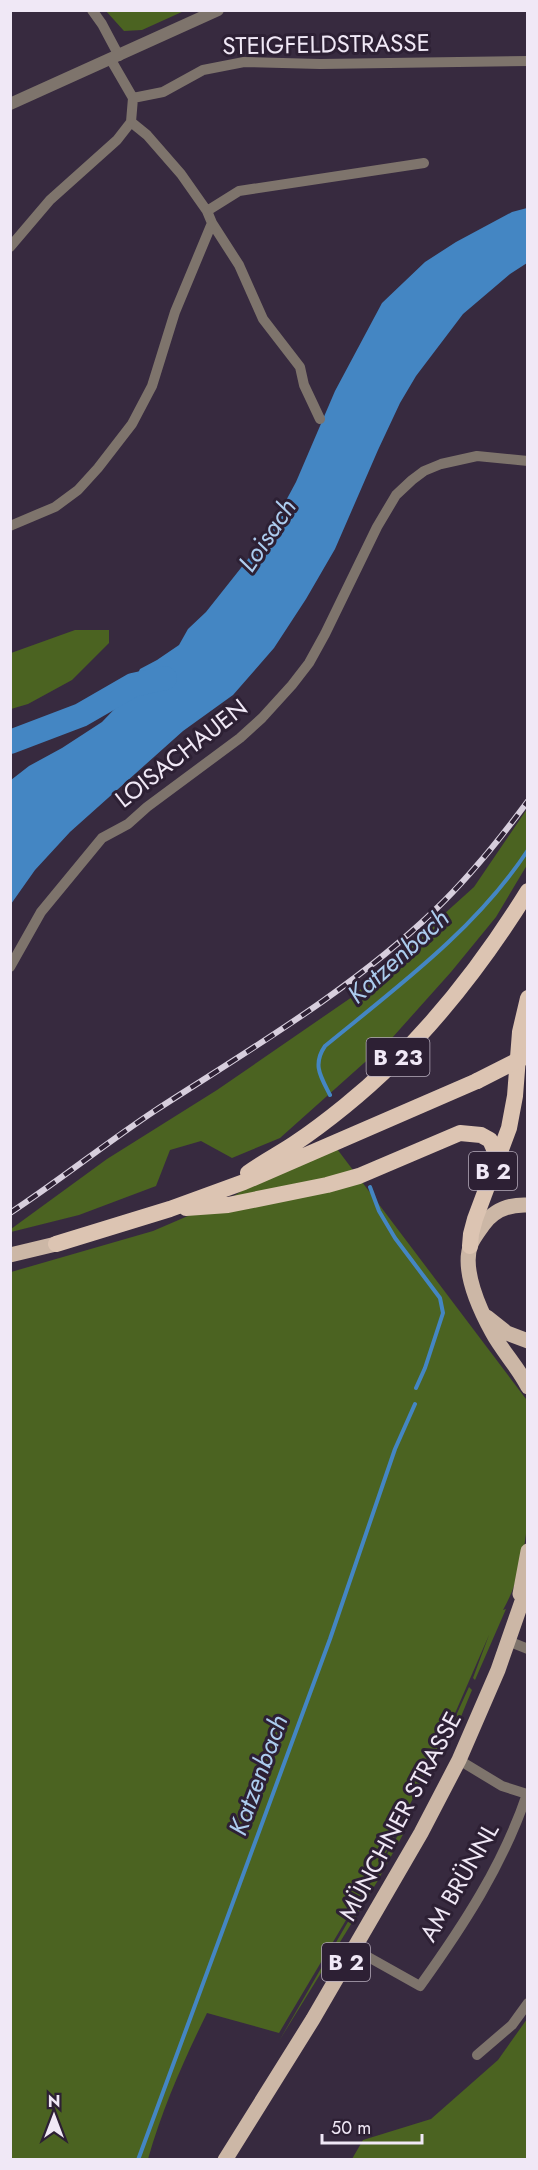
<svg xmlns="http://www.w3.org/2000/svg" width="538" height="2170" font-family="Jost,sans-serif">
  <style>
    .green { fill: #4b6321 }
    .water { fill: #4486c3 }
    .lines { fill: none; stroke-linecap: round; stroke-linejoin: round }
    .stream { stroke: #4486c3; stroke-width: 4 }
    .river { stroke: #4486c3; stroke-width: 24 }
    .minor { stroke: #7e746c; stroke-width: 10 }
    .tertiary { stroke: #7e746c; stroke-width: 12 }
    .primary { stroke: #ccb7a6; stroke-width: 15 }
    .trunk { stroke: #dcc4b2; stroke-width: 16 }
    .rail-casing { stroke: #d7cedd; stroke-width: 6 }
    .rail { stroke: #2d2034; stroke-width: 4; stroke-dasharray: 11; stroke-linecap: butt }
    .trunk-bridge { stroke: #dcc4b2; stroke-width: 16 }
    .labels { text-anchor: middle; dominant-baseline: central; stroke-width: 6; stroke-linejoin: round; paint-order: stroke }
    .shield { fill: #2d2034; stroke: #b6acbc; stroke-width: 1.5 }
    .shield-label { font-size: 22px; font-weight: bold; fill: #f0e8f6 }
    .street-label { font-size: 24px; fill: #f0e8f6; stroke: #2d2034 }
    .water-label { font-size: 26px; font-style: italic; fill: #acccee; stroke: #2d2034 }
  </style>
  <rect width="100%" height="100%" fill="#372a3f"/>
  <path class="green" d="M106,11H184L142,30L124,31Z
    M75,630H109V643L72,680L28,704L11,709V653Z
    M527,809V865L496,917L451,972L392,1038L280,1138L232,1158L201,1141L170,1150L156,1186L79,1215L11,1232V1229L107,1159L217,1090L352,997L474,887Z
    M328,1137L526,1399L528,1407C527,1474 537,1550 503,1610L506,1609L475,1680L473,1678L489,1635L456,1711L387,1851L279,2033L207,2013C183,2062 163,2107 148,2159L11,2160V1272L153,1231L232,1197Z
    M469,1687L472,1690L460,1719L444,1742Z
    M406,1829L377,1882L279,2041L401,1830Z
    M527,2019V2159H352L363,2140L431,2119L498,2060Z"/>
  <path class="water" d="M527,208V263L510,274L463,314L416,376L400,403L378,450L335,549L306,599L274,648L233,695L183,731L70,832L35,870L11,904V780L29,766L62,748L102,722L126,697L140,669L157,660L179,645L188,629L206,612L268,534L296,482L335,391L382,303L425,262L456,242L512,212Z"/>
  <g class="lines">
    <path class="stream" d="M330,1095C321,1077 312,1065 325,1046C397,987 476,929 528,850
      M370,1187L379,1211L395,1238L440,1298L443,1313L425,1368L416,1388
      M138,2160L330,1639L395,1449L415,1404"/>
    <path class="river" d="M10,742L81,715L133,685L165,678"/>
    <path class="minor" d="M92,10L102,24L119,56
      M111,60L133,98L131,122
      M133,98L163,92L203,70L244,62L320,64L528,61
      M131,122L147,135L181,174L207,211L212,223L239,265L263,319L300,367L304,385L320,419
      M207,211L239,191L424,163
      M10,247L50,200L117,140L131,122
      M10,526L55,507L78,490L98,468L132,424L152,386L175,312L212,223
      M10,967L41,912L102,838L128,824L147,807L240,738L262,718L292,685L309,663L325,634L377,527L396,495L412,480L424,471L441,464L477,456L528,461
      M508,1641L528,1649
      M354,1949L420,1986C463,1926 503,1865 527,1794L502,1786L459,1760
      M477,2055L512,2025L528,2003"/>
    <path class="tertiary" d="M10,104L218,10"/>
    <path class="primary" d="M528,1205C509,1204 494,1210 483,1225C479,1231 474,1237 471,1244C461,1269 480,1310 492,1332C502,1351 518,1367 528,1387
      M10,1255L56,1244
      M487,1317L507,1333L528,1341
      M520,1594L528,1551
      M225,2160L313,2019L421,1833L459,1760L498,1670L528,1584"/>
    <path class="trunk" d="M248,1173C263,1162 279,1154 294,1144C312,1132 329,1119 345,1106C418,1047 479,970 528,891
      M186,1208L228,1205L327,1185L359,1176L460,1133L481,1135L490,1140L498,1158
      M56,1244L170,1209L244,1182L477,1081
      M470,1246L471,1234L475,1219L509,1128L515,1096L520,1032L528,998"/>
    <defs>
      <path id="rail" d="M10,1213C60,1180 106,1143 156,1110C252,1048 353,989 436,909C470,876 500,839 528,801"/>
    </defs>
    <use href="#rail" class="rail-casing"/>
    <use href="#rail" class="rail"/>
    <path class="trunk-bridge" d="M477,1081L528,1055"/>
  </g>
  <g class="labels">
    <g class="shield">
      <rect x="366.5" y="1038" width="63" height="38" rx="4.5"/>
      <rect x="469" y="1152" width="48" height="38" rx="4.5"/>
      <rect x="322" y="1943" width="48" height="38" rx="4.5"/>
    </g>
    <g class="shield-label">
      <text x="398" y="1057">B 23</text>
      <text x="493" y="1171">B 2</text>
      <text x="346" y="1962">B 2</text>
    </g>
    <g class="street-label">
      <text transform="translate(326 44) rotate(-1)">STEIGFELDSTRASSE</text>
      <text transform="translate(181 753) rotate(-38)">LOISACHAUEN</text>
      <text transform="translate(400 1816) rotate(-62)">MÜNCHNER STRASSE</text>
      <text transform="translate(459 1882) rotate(-60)">AM BRÜNNL</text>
    </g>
    <g class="water-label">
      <text transform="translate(267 535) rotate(-56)">Loisach</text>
      <text transform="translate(398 956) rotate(-42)">Katzenbach</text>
      <text transform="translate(258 1775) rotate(-70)">Katzenbach</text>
    </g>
  </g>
  <rect width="538" height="2170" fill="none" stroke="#f0e8f6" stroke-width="24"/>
  <g transform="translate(54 2116)" stroke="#2d2034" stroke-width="4.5" paint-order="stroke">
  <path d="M0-4.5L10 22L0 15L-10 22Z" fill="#f0e8f6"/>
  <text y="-9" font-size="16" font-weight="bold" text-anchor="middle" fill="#f0e8f6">N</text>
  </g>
  <path d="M322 2134v9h100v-9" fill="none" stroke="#f0e8f6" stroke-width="3"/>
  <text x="331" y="2134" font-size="18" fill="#f0e8f6" stroke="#2d2034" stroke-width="4.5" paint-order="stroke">50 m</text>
</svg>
